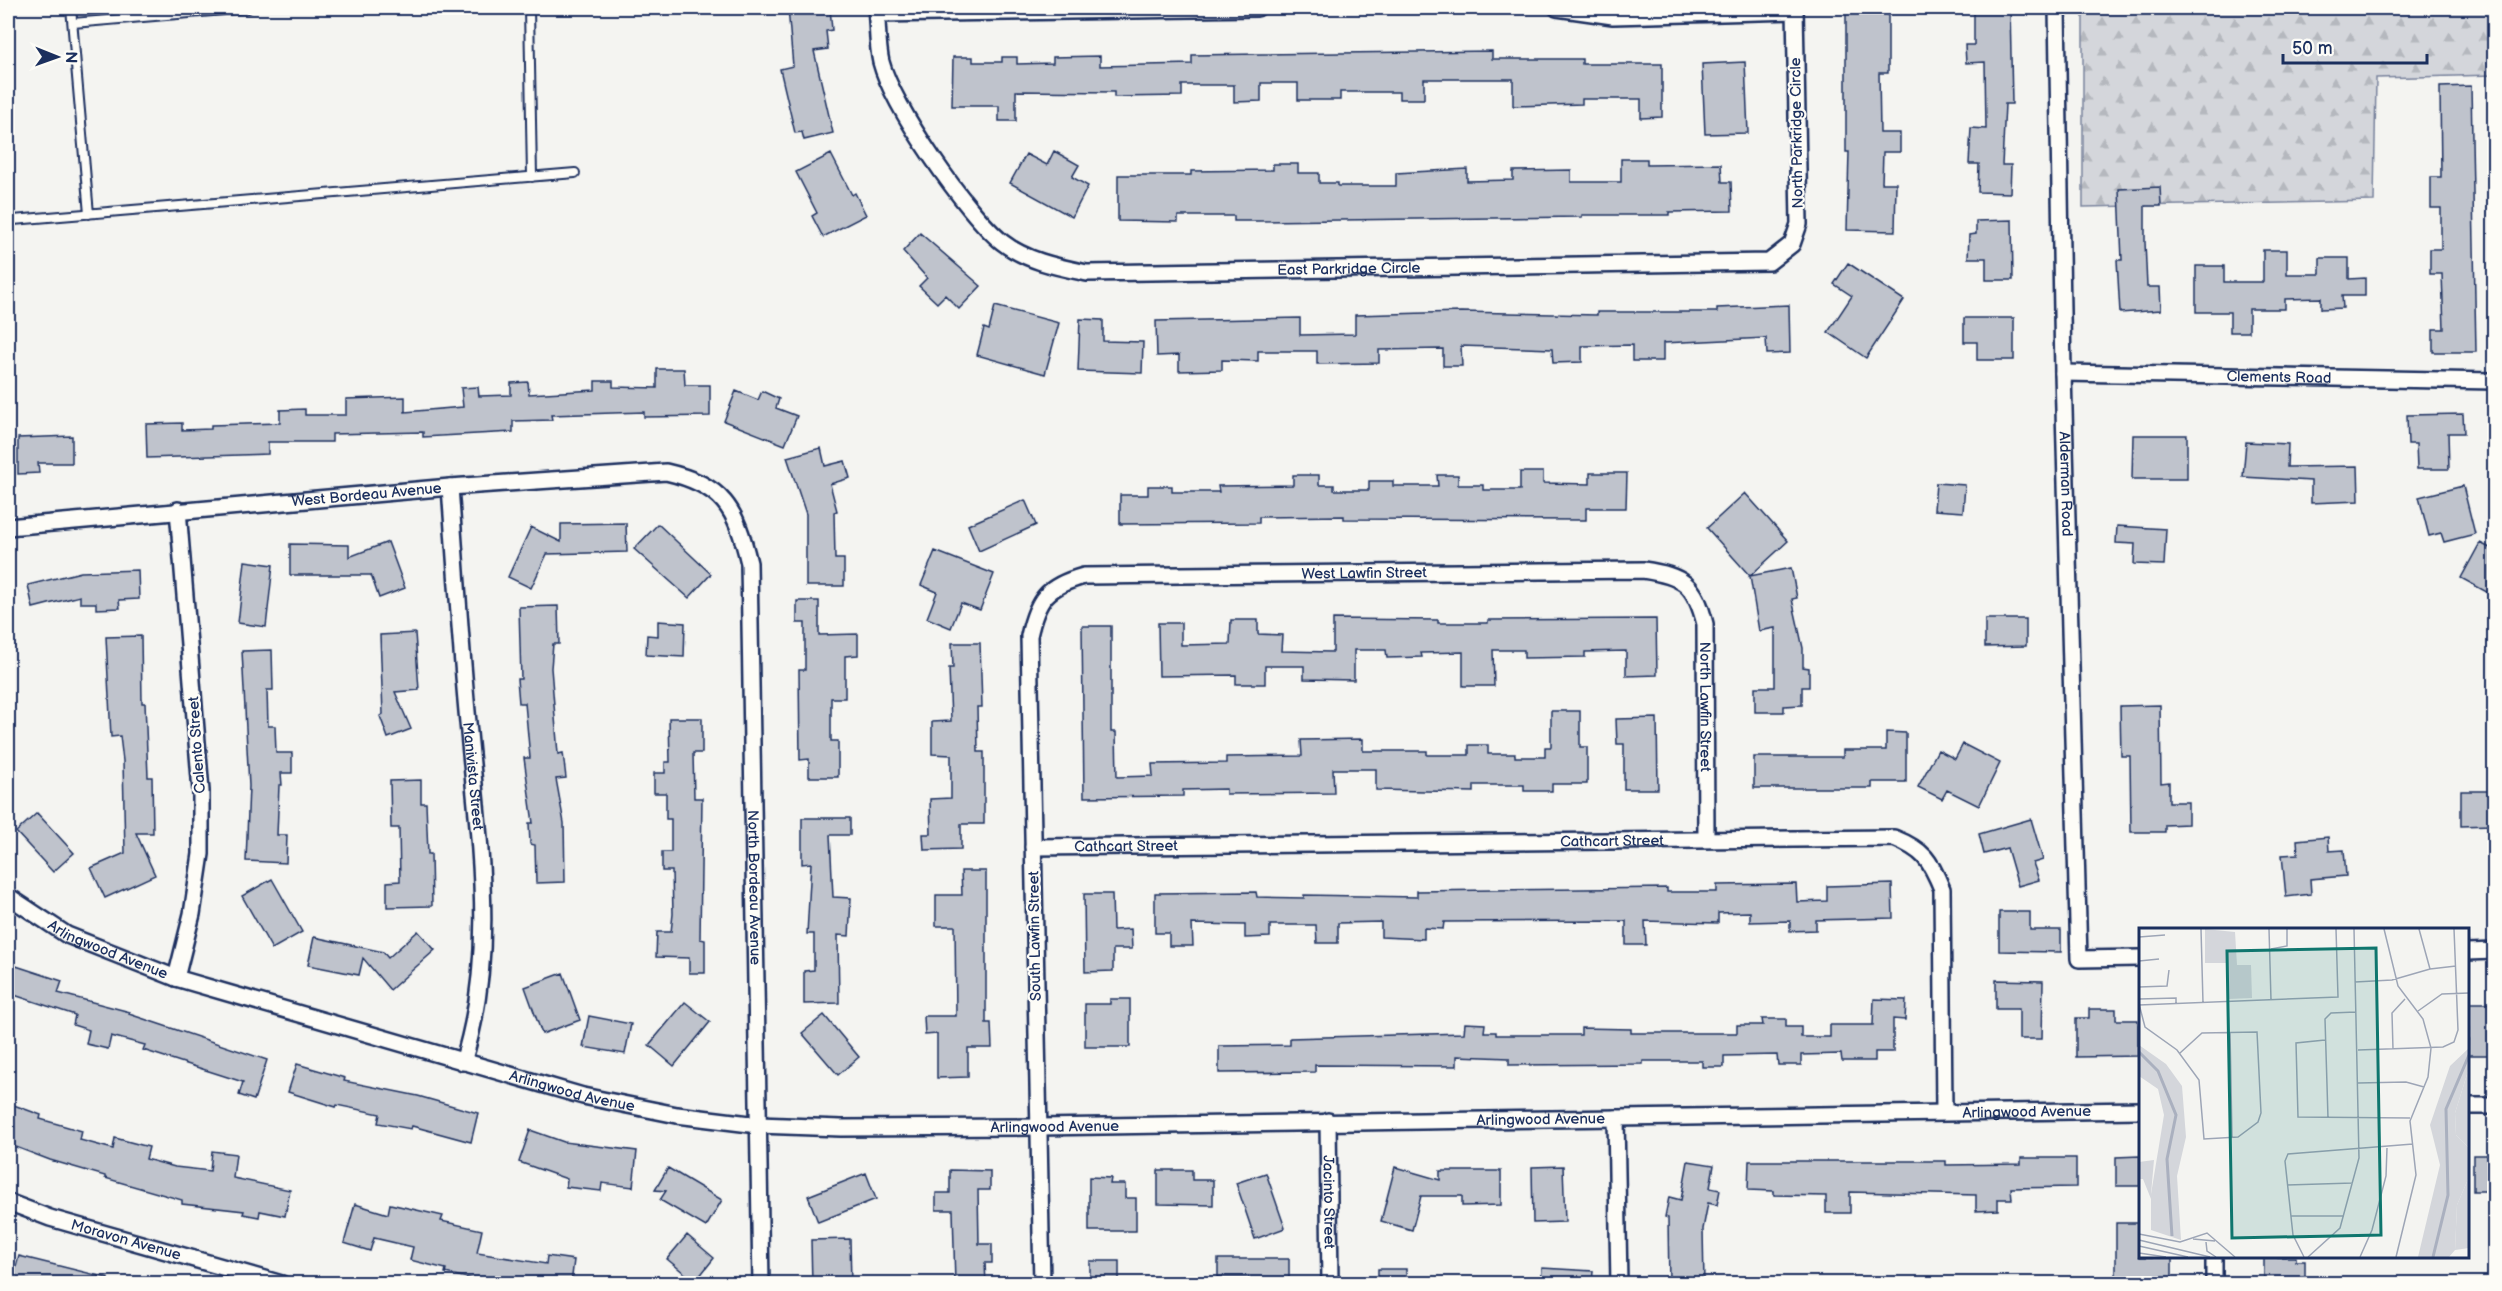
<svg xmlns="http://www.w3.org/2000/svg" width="2502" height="1291" font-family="'Balsamiq Sans',sans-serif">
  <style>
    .forest { fill: url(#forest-firs); stroke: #78829c; stroke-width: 1.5 }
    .building { fill: #bfc3cc; stroke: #1b2f5e; stroke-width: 1.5 }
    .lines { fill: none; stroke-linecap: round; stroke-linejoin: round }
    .service-casing { stroke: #1b2f5e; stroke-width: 12 }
    .minor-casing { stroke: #1b2f5e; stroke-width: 20 }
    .service { stroke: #fdfcf7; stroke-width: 8 }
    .minor { stroke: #fdfcf7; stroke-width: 15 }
    .labels { text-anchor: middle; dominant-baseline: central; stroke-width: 4.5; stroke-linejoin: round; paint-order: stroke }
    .street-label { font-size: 15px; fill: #1b2f5e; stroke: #fdfcf7 }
    .inset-river { fill: none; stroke: #aab0bf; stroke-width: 3 }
    .inset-road { fill: none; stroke: #9da5b6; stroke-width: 1.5 }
    .view { fill: #0f766e; fill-opacity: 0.15; stroke: #0f766e; stroke-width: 3 }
    .inset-edge { fill: none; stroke: #1b2f5e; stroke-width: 3 }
  </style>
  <defs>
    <pattern id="forest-firs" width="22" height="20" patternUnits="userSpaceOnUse" patternTransform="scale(1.5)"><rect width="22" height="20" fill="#d4d6db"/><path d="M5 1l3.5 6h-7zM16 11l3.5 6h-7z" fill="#b5b8be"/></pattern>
  </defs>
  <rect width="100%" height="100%" fill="#f4f4f1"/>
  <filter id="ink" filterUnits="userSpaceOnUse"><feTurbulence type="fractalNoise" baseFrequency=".0167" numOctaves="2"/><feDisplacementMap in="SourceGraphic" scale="12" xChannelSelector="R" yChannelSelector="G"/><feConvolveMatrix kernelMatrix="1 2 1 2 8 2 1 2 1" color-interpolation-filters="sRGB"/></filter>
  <g filter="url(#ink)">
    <path class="forest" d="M2083,8H2494V75L2376,78L2374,201L2083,207Z"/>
    <path class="building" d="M788,8H830L832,30L826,31L828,49L814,51L833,133L804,140L802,132L795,133L780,69L793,66Z
      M1846,8H1888V73H1879L1880,133H1900V152H1883L1882,183H1896L1895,231L1847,230L1849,152H1846Z
      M1974,8H2010L2012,104H2005L2002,165H2011L2010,193L1978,192L1979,164H1969L1971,128L1986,129L1985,62L1966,63L1965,45H1974Z
      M1492,51V59H1582V64H1662V117L1641,118V99H1582V104L1513,106V79H1424V99H1399V92H1340V100H1298V83H1261V101L1234,102V85H1182V96L1114,97V92L1016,91V121H999V106H952L953,57H973V62H1002V57H1017V64L1053,63V57L1100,56V66L1192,64V55Z
      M1745,62L1748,133L1705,134L1702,64Z
      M2471,86L2476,352H2433V329H2444L2442,274H2430V249H2441V208H2431V177H2441L2440,87Z
      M1054,151L1079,165L1072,177L1088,186L1072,217L1010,183L1026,154L1047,165Z
      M831,154L852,195L855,193L866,215L823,237L812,216L817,213L796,172Z
      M1621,159H1647V165L1721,164L1722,182H1731L1732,211L1669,212V215H1582V217L1257,221H1234V216H1178V222L1118,221V175H1191V171L1273,170V164H1298V173H1319V183H1338V186H1396V173L1467,169V181L1513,180V171L1571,170V182H1621Z
      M2160,187L2161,206H2145V242L2147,287H2160L2161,310L2120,313L2117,260H2122L2119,189Z
      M2012,220L2013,280H1986V258H1968L1969,235L1976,234V221Z
      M920,233L981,286L959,309L945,295L937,303L919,286L927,278L903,251Z
      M2263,250H2287V274H2320V258H2349V279L2365,278V296H2342L2343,308L2321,309V298L2285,299V309H2249V332H2230V312H2196V266H2224V282H2263Z
      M1848,263L1904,300L1866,358L1828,332L1852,296L1834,284Z
      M1789,305L1790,353L1767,354L1766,338L1663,343V361H1632V345L1582,346V362L1553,363L1552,349L1461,346L1462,366H1443V349L1379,350V363L1317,364V351H1258V361L1222,360V370L1179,371V355L1157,356L1156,321L1300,318V335L1355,334V315L1461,312L1597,315V312H1717V308Z
      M995,306L1059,323L1045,374L977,355L984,328L989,330Z
      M1964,318H2014V360H1977V342H1964Z
      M1080,319L1103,320V341L1143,342L1142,373L1078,371Z
      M657,369H684L685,385H710V416L644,417V412L551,415L552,420L513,421V432L423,437V432L332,434V442H268V454L147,458L146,424L182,423V430L211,429V425L280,423V410L305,409V415H346V399L405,397V412L463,407L461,388L478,387L479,396L511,395V383L528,382L529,394L595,390V381H613V387L657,388Z
      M736,391L758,400L762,391L779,399L776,408L797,416L785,445L724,421Z
      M2463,414L2464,433H2448L2449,469H2417L2416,444H2408L2407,415Z
      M2133,435H2187V479H2132Z
      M72,436V463H38L39,473L18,474V438Z
      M2246,442L2288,444L2287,467L2358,466L2359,501L2311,503V481L2243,477Z
      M821,448L825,466L845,461L850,478L830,484L837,511L834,512L835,559H844V586H806V514L787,457Z
      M1520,472H1543V483L1590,484V473H1627L1626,508H1586V520L1344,519V516L1259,517V523L1120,524V495H1148V486H1172V492H1219L1218,486L1293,485V475H1319V485H1334V490H1369V481H1393V486H1438L1437,475H1458V485H1483V490H1520Z
      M1936,483L1965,485L1963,512L1934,510Z
      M2463,486L2475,534L2444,542L2441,533L2429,536L2419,497Z
      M1745,493L1788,541L1750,576L1791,568L1797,598L1792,599L1803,648V667L1809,668V687H1802V705L1784,706V712H1755V687H1775V628L1759,631L1750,576L1707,528Z
      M1025,500L1036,525L979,551L968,525Z
      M626,523L627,552L547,554L531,588L508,577L531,527L561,542V524Z
      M658,524L711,574L689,598L634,549Z
      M2117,526L2166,529L2164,565L2134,564L2135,544L2116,543Z
      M388,542L405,588L379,598L371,575H290V544L349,545V557Z
      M2480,543L2494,550V596L2461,578Z
      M935,551L994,574L980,610L961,603L951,628L927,618L937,592L921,585Z
      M245,561L273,565L266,627L238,623Z
      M138,570L139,599L119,600L120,608L96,609V603H80V596L33,608L28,585L81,572Z
      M797,601H819V635L858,634V655L845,656V698H831V741H838V777H809V759L800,760L799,670H805V623H797Z
      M558,606L559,644H553L551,668L558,754L563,753L566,778L556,779L564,823L565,882L536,883L535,845L530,844L529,823H533L524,758H530L525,703H519L517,679H521L519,607Z
      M1333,619L1438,620V623H1488V620L1656,619L1657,675L1626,676V651L1585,652V657L1524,658V650H1493L1494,686H1463V652L1421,653L1422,657L1387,658L1386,650H1354V680L1304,679V666H1265V684H1236V675L1159,676L1158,623H1181V645L1230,644L1231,620H1258V634L1282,635L1281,651L1333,652Z
      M1985,619H2026V646L1985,647Z
      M658,621L685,623L684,657L646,655L647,635L658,636Z
      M1082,626H1111V732H1116L1117,777L1153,776L1152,764L1226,763V757L1302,756L1301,740L1363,739V751H1427V755H1469V745H1488V754H1515V757H1545V747H1551V711H1580V747H1587V784H1552V791H1524V785H1474V792L1376,790V769H1333L1334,793L1226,794V789L1183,790V796L1084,797Z
      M415,633L419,690L395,692L411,729L388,738L380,716L383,714L380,635Z
      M141,636L142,703H145L148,777H152L153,833H136L155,875L105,898L91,868L125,853L123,761L120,736L111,737L106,637Z
      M952,643H980L982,707H977L978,752H984V824H961V849L924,850L923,834H931L930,799L951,798V755L932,754V722L951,721L949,668H953Z
      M272,650L273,690H267L268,726H275L276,753H292V773H281L282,785H279L277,835H287L286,863L246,861L249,786L242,651Z
      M2160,705L2161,783L2169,782V802H2188V824L2165,825V832H2131L2130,756H2121L2120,706Z
      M669,718H702V753H693L694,798H702L700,939L705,940V973H689V958L656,957L657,932H671L673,914L672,871H662V852H671V819H666V793H654V773H665V762H670Z
      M1657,718L1658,789H1624V744H1617L1616,719Z
      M1886,732L1906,733V782H1872V788H1754V757H1843V750H1886Z
      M1963,744L2000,763L1979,806L1947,790L1942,799L1918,787L1938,750L1955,759Z
      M421,780V803H426L428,854H431L432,906L387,907V882L400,881L399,828H391L390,781Z
      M2461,791H2490L2491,825L2461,826Z
      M37,813L74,853L53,872L16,832Z
      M802,818H850V835H830L833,897L851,898L849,936L838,935L839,1003L804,1004V971L814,970V934H807L811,863L802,864Z
      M2031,819L2043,860L2033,863L2039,880L2018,886L2007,848L1984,854L1979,834Z
      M2328,837L2329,851L2344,850L2346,876L2310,879L2311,894L2286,897L2282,855L2298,854L2297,840Z
      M961,871H986V1023H991L992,1048H968V1077L937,1078V1034L925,1035L924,1016H956L955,926H936V895H962Z
      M272,879L302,932L272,949L242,896Z
      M1796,884L1797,902L1827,901V886L1892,884L1893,918L1816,920V930L1790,931V921L1750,922V912L1718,913V923L1645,921L1646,945H1626V921L1444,922L1443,929L1424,928V939L1381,937V922L1338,923V943H1317L1316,925H1270V937L1245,938V925L1192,924L1193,946H1169V933H1155V893L1256,892L1257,897L1304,898V895L1417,897V891L1667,888V892H1717V885Z
      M1084,894H1112L1113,930L1131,929L1132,949H1113V971L1085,972Z
      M1999,912H2030V930H2061V952L1999,951Z
      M418,931L435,950L390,990L363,958L359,975L308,965L314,937L383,952L388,958Z
      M10,964L62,981L58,993L130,1012L129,1014L267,1060L254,1100L239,1095L243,1082L143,1050L145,1045L111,1036L108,1049L86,1044L89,1030L73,1025L75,1015L8,993Z
      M563,973L580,1020L542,1034L525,987Z
      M1996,980L2043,981L2042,1039H2019V1009H1996Z
      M1110,999H1130V1047H1085V1004H1110Z
      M1874,999L1906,1000L1905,1020L1893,1019V1052H1875V1061H1842L1841,1054L1801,1055V1065H1778L1777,1055L1724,1056V1067H1702V1061H1643V1064L1509,1065V1058L1457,1056V1066L1315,1065V1072L1219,1073V1046L1290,1045V1038L1464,1033L1465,1023L1485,1024L1484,1032H1496V1035H1581V1028L1631,1029V1033H1737V1025H1763L1762,1019H1786V1027H1801V1037H1830V1025H1873Z
      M685,1002L710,1022L674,1066L649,1045Z
      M2469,1003H2494V1055H2468Z
      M2089,1009H2116V1020H2138V1056L2076,1057V1018H2089Z
      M824,1015L859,1057L838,1075L802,1033Z
      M589,1016L631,1024L625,1054L583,1047Z
      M297,1064L345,1078L344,1081L418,1096L478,1113L471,1142L412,1126L411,1129L378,1123L380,1114L337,1105L336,1107L288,1092Z
      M11,1104L41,1115L40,1119L82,1131L80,1140L113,1149L115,1138L149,1147L146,1159L175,1167L210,1171L212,1151L236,1154L233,1178L290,1190L285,1216L260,1211L259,1217L243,1214L244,1211L182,1204V1200L105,1178V1176L50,1160L8,1144V1114Z
      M530,1130L564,1142L637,1151L633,1187L602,1183L601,1191L566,1187L567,1179L519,1162Z
      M2473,1155H2494V1191H2473Z
      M2140,1156V1186H2116V1157Z
      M2021,1158H2076V1187L2011,1188L2012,1199H1998V1210L1976,1211V1195L1850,1192V1213H1826V1196L1774,1195V1191L1748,1190L1749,1161H1946V1165L2021,1164Z
      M1688,1161L1714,1165L1710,1188L1720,1190L1717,1205L1708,1203L1703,1229L1704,1284H1669L1668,1218L1665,1217L1669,1197L1681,1200Z
      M1563,1166L1565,1222L1533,1223L1532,1167Z
      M1395,1167L1440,1180V1171H1501V1205L1462,1206V1196H1421L1412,1230L1381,1221Z
      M668,1168L722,1200L706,1227L660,1200L666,1191L655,1190Z
      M950,1170L990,1171V1190H978L979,1244H992V1263H985L986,1284H955L953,1210H936V1193H950Z
      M1158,1170H1192V1180H1213V1205L1158,1204Z
      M866,1173L876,1199L818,1222L808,1196Z
      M1266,1173L1285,1228L1255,1239L1236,1183Z
      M1089,1177L1111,1178L1110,1184H1125V1198H1136V1231H1089Z
      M355,1204L388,1214L390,1204L443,1216L441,1221L482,1230L477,1253L546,1264L547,1256L574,1260L571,1284H494L445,1273L446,1269L410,1260L413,1247L374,1238L370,1251L344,1243Z
      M2116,1223H2140V1257H2172V1278L2116,1279Z
      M687,1235L714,1258L695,1282L667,1259Z
      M850,1239L851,1284H812L811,1240Z
      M19,1256L108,1278L107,1284H8V1264L16,1267Z
      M2264,1257H2296V1261H2305V1279H2296V1284H2264Z
      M1218,1259H1289V1284H1249V1277H1218Z
      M1090,1261H1119V1284H1090Z
      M1542,1268L1593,1271L1592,1284H1541Z
      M1378,1269H1406V1284H1378Z"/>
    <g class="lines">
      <defs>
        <path id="service" d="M71,8L89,214
          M529,8L532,177
          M73,23L248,8
          M13,220L575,173"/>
        <g id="minor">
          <path id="s1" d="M876,8C878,25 877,45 881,62C893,107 966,213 1002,242C1026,261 1058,267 1087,273L1769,262L1792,244L1799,224L1795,8"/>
          <path d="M1557,8L1613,16L1795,11"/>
          <path id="s2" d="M2057,8L2063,373L2079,959L2140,958"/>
          <path d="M877,14L1257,8"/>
          <path id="s3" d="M2063,373L2494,381"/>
          <path id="s4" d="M450,487C456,569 461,651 469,733C479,843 497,954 463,1062"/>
          <path id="s5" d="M8,527L450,487L666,472C723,485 736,508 749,563L761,1284"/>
          <path id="s6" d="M1033,847L1894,838C1924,850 1930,860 1942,889L1944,1112"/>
          <path id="s7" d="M8,896L67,935L176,978L583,1096L677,1115L758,1125L841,1128L1039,1127L2140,1110"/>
          <path d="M2468,952L2494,951"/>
          <path d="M176,978L192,914L201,854V791L178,510"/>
          <path d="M2468,1106H2494"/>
          <path d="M1616,1118L1619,1284"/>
          <path id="s8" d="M1328,1121L1330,1284"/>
          <path id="s9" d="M8,1202L50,1218L282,1284"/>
          <path d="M2214,1256V1284"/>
          <path id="s10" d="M1042,1284L1029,636C1037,599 1047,586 1084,576L1643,570C1684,576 1695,584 1705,624L1706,839"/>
        </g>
      </defs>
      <use href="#service" class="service-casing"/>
      <use href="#minor" class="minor-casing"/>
      <use href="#service" class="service"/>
      <use href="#minor" class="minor"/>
    </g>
  </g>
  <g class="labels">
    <g class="street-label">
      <text transform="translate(1797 133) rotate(-91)">North Parkridge Circle</text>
      <text stroke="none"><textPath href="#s1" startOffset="626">East Parkridge Circle</textPath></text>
      <text stroke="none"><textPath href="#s3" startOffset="216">Clements Road</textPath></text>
      <text stroke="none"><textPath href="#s2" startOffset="476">Alderman Road</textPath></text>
      <text stroke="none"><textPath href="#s5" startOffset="360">West Bordeau Avenue</textPath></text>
      <text stroke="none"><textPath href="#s10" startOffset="1016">West Lawfin Street</textPath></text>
      <text stroke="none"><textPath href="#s10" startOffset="1468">North Lawfin Street</textPath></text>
      <text transform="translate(197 745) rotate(-94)">Calento Street</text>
      <text stroke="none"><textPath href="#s4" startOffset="290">Manivista Street</textPath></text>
      <text stroke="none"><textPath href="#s6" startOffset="579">Cathcart Street</textPath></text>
      <text stroke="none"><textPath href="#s6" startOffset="93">Cathcart Street</textPath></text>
      <text stroke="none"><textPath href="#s5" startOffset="1118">North Bordeau Avenue</textPath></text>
      <text transform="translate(1035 936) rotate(-91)">South Lawfin Street</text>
      <text stroke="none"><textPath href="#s7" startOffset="114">Arlingwood Avenue</textPath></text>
      <text stroke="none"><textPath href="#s7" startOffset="600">Arlingwood Avenue</textPath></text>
      <text stroke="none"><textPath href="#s7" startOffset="2058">Arlingwood Avenue</textPath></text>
      <text stroke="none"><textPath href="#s7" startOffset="1572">Arlingwood Avenue</textPath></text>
      <text stroke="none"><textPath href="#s7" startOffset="1086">Arlingwood Avenue</textPath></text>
      <text stroke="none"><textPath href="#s8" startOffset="81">Jacinto Street</textPath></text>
      <text stroke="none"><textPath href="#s9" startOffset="124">Moravon Avenue</textPath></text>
    </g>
  </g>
  <g transform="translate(2139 928)">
    <rect width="330" height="330" fill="#f4f4f1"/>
    <path d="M66,1L96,4L98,37H112L113,70L89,71L87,35H66ZM330,140V220L317,207L316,185ZM15,232L12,266V271L4,251H0V234ZM330,249V320L316,322L318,277Z" fill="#d4d6db"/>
    <path d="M0,117L27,136L43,158L47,209L38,248L42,312L12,302V266L25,187L19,161L0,148ZM330,120V140L316,185L317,207L330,220V249L318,277L316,322L310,329H279L301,237L291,197L311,138Z" fill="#d4d6db"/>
    <path class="inset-river" d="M0,124L19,143L37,187L28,231L33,308M294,329L309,267L307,181L330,127"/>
    <path class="inset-road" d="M62,1L64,75M130,1L132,72M245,1L259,58L284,91L292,120L289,149L271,193L277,247L257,329M280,1L291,41M0,9L26,7M132,21L148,18V1M0,33L20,31M216,54L253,52L291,41L317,38M0,59L28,58L30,42M0,71L37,70V76M0,76L6,99L38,122L60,152L65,211L99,209L119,194L122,185L118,104L63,105L41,125M0,77L199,69L197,1M279,83L303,66L330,65M91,104L93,209M186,112L157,115L159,189L271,190M254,121L253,85L266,71M219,122L304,119L315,114L319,102L315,1M219,155L267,154L285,159M0,164V219M189,190L186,91L192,85L217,84M148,257L214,255M152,288H205M0,306L41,314L68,305L96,329M54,311L76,313M0,312L71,329M67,314L68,323L77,329M0,318L49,329M0,325L27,329M165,329L154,307L146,233L149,226L274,216M169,329L201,300L220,230L215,1M221,329L233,302L247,248L248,220"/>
    <path class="view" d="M237,20L242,307L93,310L88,23Z"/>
    <rect width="330" height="330" class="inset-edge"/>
  </g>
  <rect width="2502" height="1291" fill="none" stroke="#fdfcf7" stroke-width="30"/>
  <rect x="15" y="15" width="2472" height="1261" fill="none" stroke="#1b2f5e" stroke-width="2" filter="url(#ink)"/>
  <g transform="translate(57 57) rotate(91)" stroke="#fdfcf7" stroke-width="4.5" paint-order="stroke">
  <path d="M0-4.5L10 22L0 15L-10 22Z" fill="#1b2f5e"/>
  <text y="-9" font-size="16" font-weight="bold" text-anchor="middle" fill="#1b2f5e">N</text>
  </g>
  <path d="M2283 54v9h144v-9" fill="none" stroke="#1b2f5e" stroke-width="3"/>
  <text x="2292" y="54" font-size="18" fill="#1b2f5e" stroke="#fdfcf7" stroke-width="4.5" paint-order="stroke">50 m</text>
</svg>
